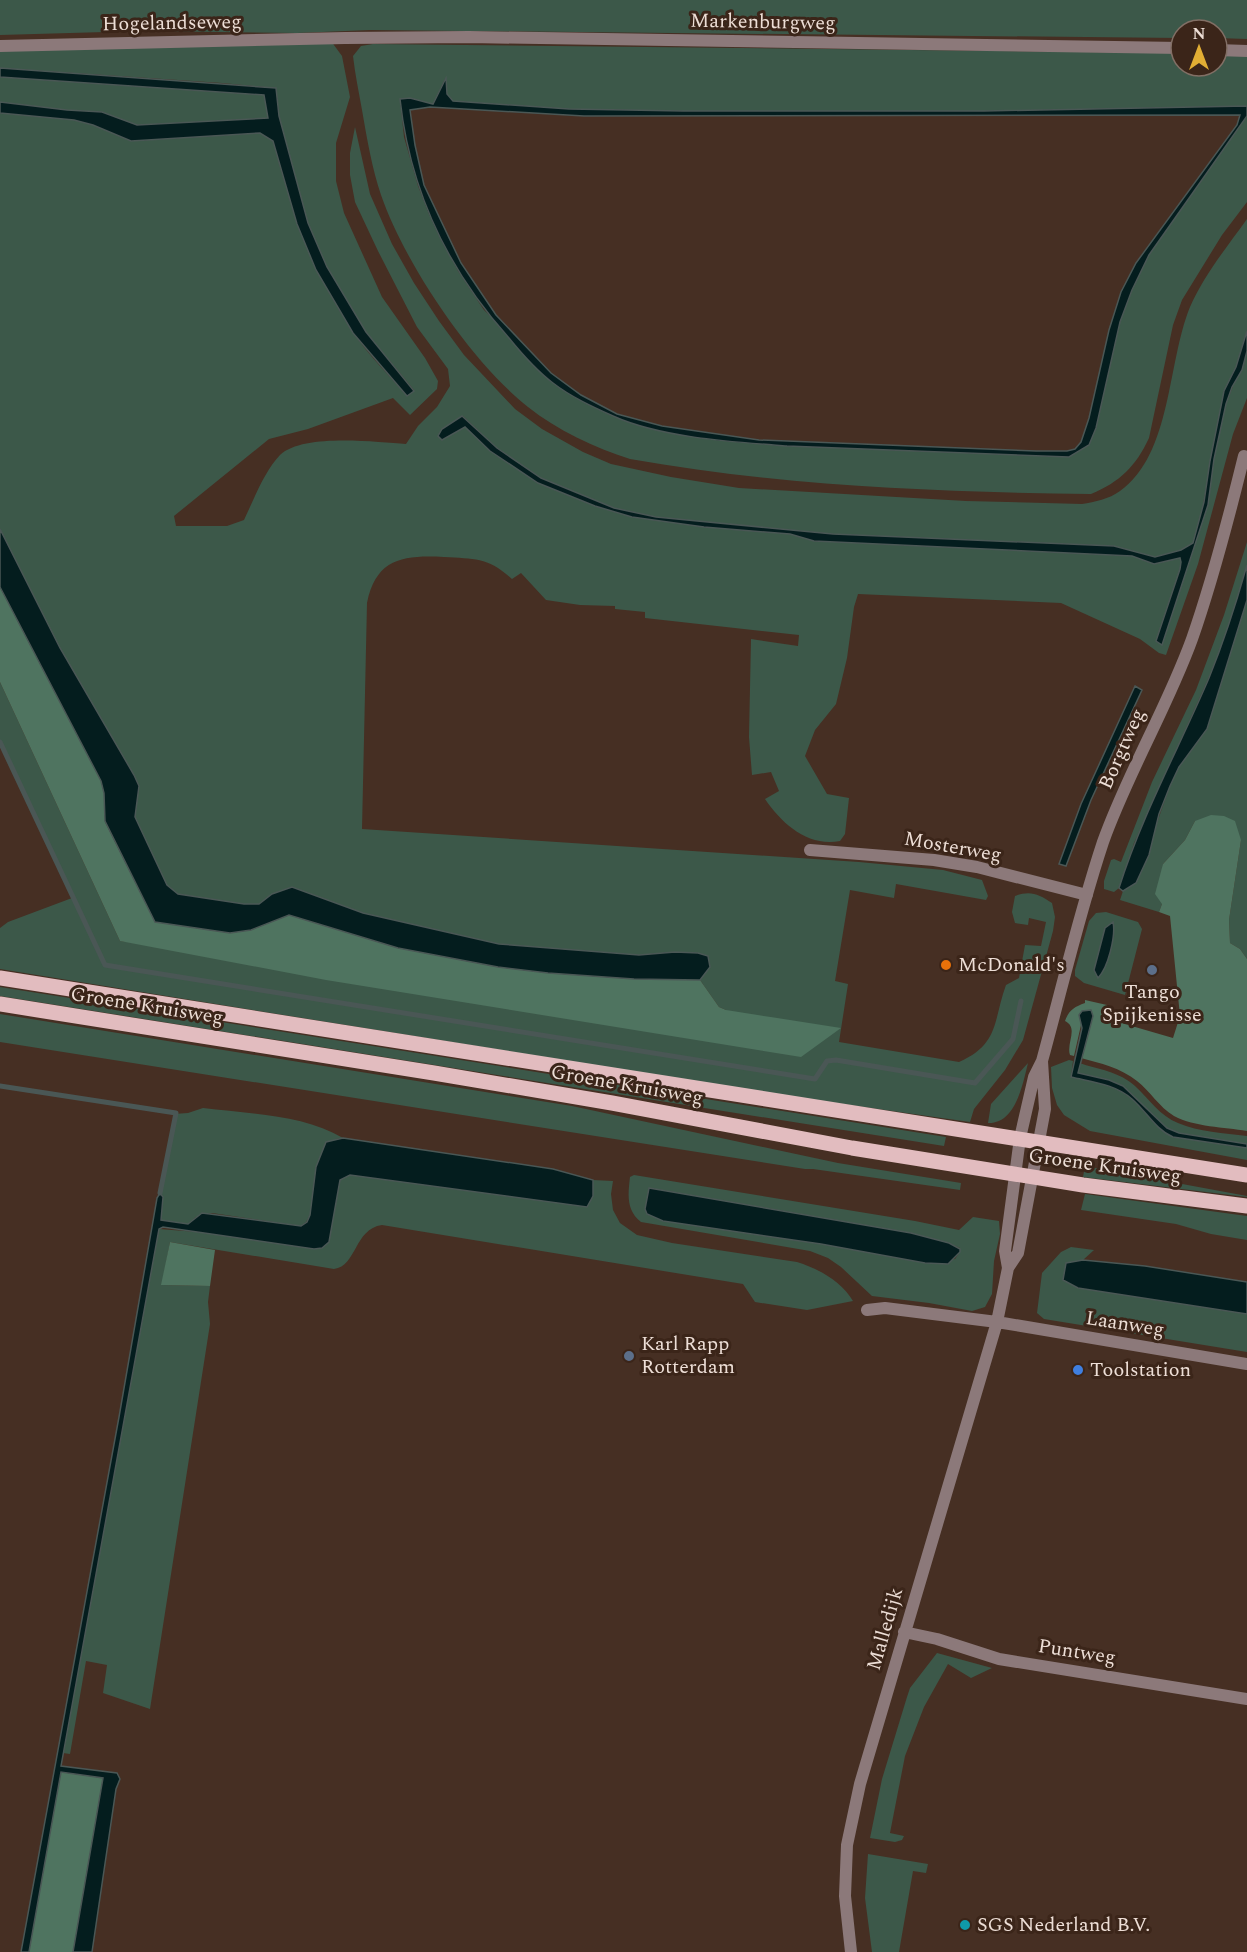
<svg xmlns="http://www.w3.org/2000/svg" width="1247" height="1952" font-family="Spectral,serif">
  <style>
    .green { fill: #3c5849; fill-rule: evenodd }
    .forest { fill: #4f7460 }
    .water { fill: #041d1e; stroke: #4a5755; stroke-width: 1.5; fill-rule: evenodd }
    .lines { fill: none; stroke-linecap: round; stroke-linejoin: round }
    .stream { stroke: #4a5755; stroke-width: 5 }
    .minor { stroke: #8c797a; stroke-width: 12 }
    .primary { stroke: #e2bcbf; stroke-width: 15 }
    .food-dot { fill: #e8710a; stroke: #3b2519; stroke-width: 2 }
    .service-dot { fill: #5c6f8a; stroke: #3b2519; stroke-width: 2 }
    .shop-dot { fill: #3f7fe0; stroke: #3b2519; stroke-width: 2 }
    .culture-dot { fill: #0f9aa8; stroke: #3b2519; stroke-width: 2 }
    .labels { text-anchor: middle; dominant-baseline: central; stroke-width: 6; stroke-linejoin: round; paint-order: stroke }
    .street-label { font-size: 20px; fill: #edded6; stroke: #3b2519 }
    .poi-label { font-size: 20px; fill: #edded6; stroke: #3b2519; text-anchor: start }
  </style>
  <rect width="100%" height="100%" fill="#462f23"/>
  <path class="green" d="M0,0H1247V39L1217,38V30H1181V38L370,30L297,33L140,31L0,35Z
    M331,41L342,56L350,97L336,143V181L344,213L382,297L425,358L438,381L437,389L410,415L393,398L308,429L269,439L174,516L176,526H227L244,520C254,499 264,472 280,455C303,433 376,442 406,444L418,426L437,407L450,386L448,369L417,327L378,251L355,202L350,175V153L355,127L370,194L392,244L414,283L439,321L464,355L515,409L542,429L583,452L611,464L671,477L739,488L966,501L1082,504C1095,502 1109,499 1120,491C1172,454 1167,363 1190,307C1204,275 1227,247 1247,219V331L1236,367L1224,391L1199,526L1193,543L1181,550L1155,557L1114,546L833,534L656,517L614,508L541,478L497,448L463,416L442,440L465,427L538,483L595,506L632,517L704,527L790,534L814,541L1132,556L1154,564L1180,558L1181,562L1180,569L1156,640L1162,644L1208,505L1214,459L1226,404L1247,351V398L1233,434L1198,564L1166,655L1159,653L1140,639L1061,603L858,594L854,607L847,658L836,704L815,730L805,756L827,794L849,798L845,834L840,841C808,847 782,824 765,799L779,791L771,772L752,775L749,737L751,639L798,646L799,635L645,618V612L615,609V606L580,605L546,600L521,573L512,579C488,557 475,559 444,557C404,555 376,558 367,603L362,829L859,862L943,870L982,880L988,896L986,900L896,884L894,898L850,890L835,981L848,984L839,1042L959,1062C1000,1044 993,1020 1006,985L1019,978L1025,945L1041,946L1046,922L1029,918L1028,925L1015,923L1012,912L1015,896C1030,890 1039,894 1052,903L1055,917L1053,931L1023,1040L1005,1070L974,1109L970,1122L772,1094L0,969V928L8,922L72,898L0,743V682L120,941L726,1010L719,1007L700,980L710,966L707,956L698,953L675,952L639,955L582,951L499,944L363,913L292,887L272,894L259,904H244L178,894L167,886L135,817L139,786L134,775L60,648L0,529V113L74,120L93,125L131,141L260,133L273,141C291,209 313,273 353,332C368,355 389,375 407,396L414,390L366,332L327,267L308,223L279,116L276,88L222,83L0,68V51Z
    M373,44L1181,53V66H1217V54H1247V106L984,111H683L569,109L453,101L447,94L445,79L433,104L410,98L400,99L404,137L418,186L429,214L458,271L484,310L574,397L614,417L663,431L752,443L787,446L1069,457L1089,445L1096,428L1120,322L1132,290L1149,255L1247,116V202L1222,235L1182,300L1173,325L1149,438C1136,466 1120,482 1091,494C937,492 782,486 630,459C595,448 557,430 528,407C471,362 405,264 381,195C372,168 367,139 362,110C359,93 355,74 353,56L361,46Z
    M0,77L264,95L269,118L137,125L102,112L67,110L0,102Z
    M1247,542V565L1233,616L1209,677L1134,843L1119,888L1114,892L1104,889V881L1111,860L1114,859L1121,862L1152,782L1196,690L1224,615Z
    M1247,600V959L1240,949L1230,943L1229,920L1241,840L1195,821L1185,840L1163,864L1162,904L1159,912L1120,900L1123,891L1136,882L1170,786L1179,767L1207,729Z
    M1106,912L1138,922L1142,929L1125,995L1084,983L1075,976V970L1089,921L1096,913Z
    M0,987L946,1137L944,1146L0,996Z
    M0,1014L572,1106L838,1163L961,1183L960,1190L813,1169H805L0,1042Z
    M1069,1060L1073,1061L1071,1077C1092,1082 1115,1084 1132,1099C1146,1111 1156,1130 1173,1137L1247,1148V1160L1090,1131L1064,1115L1057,1105L1052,1088L1051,1067Z
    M1028,1063C1023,1083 1016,1124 988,1123L991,1104Z
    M1079,1063C1098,1069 1120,1072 1135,1086C1149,1099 1160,1116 1178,1123C1199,1132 1224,1133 1247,1136V1144L1179,1133L1167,1128L1123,1086L1078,1073Z
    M203,1108C250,1114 303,1114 343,1138L336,1139L316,1167L310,1215L306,1222L301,1226L212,1213L196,1217L188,1224L161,1220L163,1197L160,1193L174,1114L188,1113Z
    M1085,1166L1247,1196V1197L1083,1177Z
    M350,1175L593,1196V1180L613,1181L611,1194L613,1210L620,1223L637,1235L672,1243L797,1262C819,1269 841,1281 853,1301L807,1310L755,1302L743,1284L382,1225C354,1229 357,1266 334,1269L170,1242L162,1285L210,1286L208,1302L210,1324L150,1709L103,1693L107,1665L86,1661L70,1754L63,1753L159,1229L329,1242L340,1180Z
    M634,1175L915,1221L959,1230L973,1217L999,1221L1000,1234L994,1261L992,1294L985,1307L972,1311L929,1303L872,1296L841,1267L828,1258L810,1251L641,1222C626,1210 628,1195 630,1177ZM650,1188L911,1233L949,1243L960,1248V1252L955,1259L925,1263L645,1209Z
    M1085,1194L1247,1216V1240L1211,1234L1176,1224L1081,1210Z
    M1071,1247L1094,1250L1083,1260L1066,1263L1078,1288L1247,1314V1352L1044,1319L1037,1313L1042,1273L1061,1252Z
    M937,1653L992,1668L971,1678L948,1664L924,1707L905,1756L890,1833L904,1836L902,1840L895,1842L870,1838L882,1779L907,1697L910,1688Z
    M868,1854L928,1864L926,1873L913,1871L899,1952H872L865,1898Z"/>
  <path class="forest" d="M0,587L101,781L104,793L105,822L155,922L230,933L251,930L289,915L398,948L498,967L548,973L634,979L700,980L719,1007L726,1010L841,1028L801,1057L326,980L120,941L0,682Z
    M1211,815L1224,816L1235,821L1241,840L1229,920L1230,943L1240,949L1247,959V1131C1224,1127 1195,1127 1174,1116C1159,1107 1150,1091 1137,1081C1121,1068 1100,1063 1081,1058L1093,1016L1091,1010L1081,1025L1074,1056L1070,1055C1066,1043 1079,1028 1065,1021C1069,1010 1074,1007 1085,1003V1000L1107,1005L1119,1015L1118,1022L1173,1038L1180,1016L1170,916L1159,912L1162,904L1155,894L1163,864L1185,840L1195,821Z
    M170,1242L215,1250L210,1286L161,1285Z
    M60,1772L103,1778L73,1952H29Z"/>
  <path class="water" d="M0,68L276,88L279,116L308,223L327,267L366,332L414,391L407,396L353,333L316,270L297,224L273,141L260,133L131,141L93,125L74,120L0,113V102L67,110L102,112L137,125L268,118L264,95L0,77Z
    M446,78L447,94L453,101L569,109L683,111H984L1247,106V116L1149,255L1132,290L1120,322L1096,428L1089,445L1069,457L787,446C734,442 662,438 613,416C593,407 571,397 553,383C537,371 522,354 509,338C447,269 410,191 400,99L410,98L433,104ZM430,107L584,116L1240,115L1237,125L1136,263L1121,292L1109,330L1089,418L1081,442L1075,449L1067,451H1036L759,440L662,426L617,414L581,395L551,373L496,315L461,263L424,185L415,145L410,110Z
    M1247,331V351L1242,370L1232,387L1226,404L1214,459L1208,505L1162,645L1156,641L1180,569L1181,562L1180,558L1154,564L1132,556L814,541L790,534L704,527L632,517L595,506L538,483L490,451L465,427L442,440L438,436L442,429L462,416L497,448L541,478L614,508L656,517L833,534L1114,546L1155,557L1181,550L1193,543L1204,502L1210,461L1224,391L1236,367Z
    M0,529L60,648L134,775L139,786L135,817L167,885L178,894L244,904H259L272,894L292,887L363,913L499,944L639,955L675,952L698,953L708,956L710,967L700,980L634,979L548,973L498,967L398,948L289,915L251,930L230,933L155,922L105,821L104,793L101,781L0,587Z
    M1247,565V600L1207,729L1179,767L1170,786L1159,814L1149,855L1136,883L1123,891L1119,888C1142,815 1179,748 1209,678C1224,641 1236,604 1247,565Z
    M1135,686L1142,690L1091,800L1066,866L1059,864L1081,804Z
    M1113,922C1116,936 1108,968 1098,978L1094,970L1105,928Z
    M1091,1010L1093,1016L1078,1073L1109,1080L1123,1086L1167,1128L1179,1133L1247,1144V1148L1173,1137C1156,1130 1146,1111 1132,1099C1115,1084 1092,1082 1071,1077L1082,1028L1079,1015L1082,1011Z
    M343,1138L553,1169L593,1180V1196L587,1207L350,1175L340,1180L329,1242L322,1248L314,1249L163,1227L159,1229L61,1766L117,1773L120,1779L116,1789L92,1952H73L103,1778L61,1772L29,1952H21L119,1417L157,1198L160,1193L163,1197L161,1220L188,1224L202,1213L301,1226L307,1222L310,1215L316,1167L326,1142Z
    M649,1188L911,1233L949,1243L960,1249V1252L948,1264L925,1263L821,1244L663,1221L647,1214L645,1209Z
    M1083,1260L1145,1266L1247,1282V1314L1078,1288L1063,1280L1066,1263Z"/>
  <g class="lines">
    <path class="stream" d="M0,742L105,965L815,1079L827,1061L836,1060L975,1083L1013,1039L1021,1001
      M0,1086L176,1113L160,1193"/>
    <path class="minor" d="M0,46L345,38L469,37L1181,48
      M1217,50L1247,51
      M810,850L934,860L977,867L1087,895
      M1008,1268L1005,1251L1020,1138L1034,1077L1042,1061C1062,988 1079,914 1103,842C1128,772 1167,708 1192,639C1213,579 1229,517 1244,456
      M867,1310L885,1308L997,1322L1247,1364
      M904,1632L937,1639L999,1659L1247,1699
      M851,1952L845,1896L847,1845L860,1784L997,1322L1008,1268L1018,1253L1045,1109L1042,1061"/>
    <path class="primary" d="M0,978L1247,1175
      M0,1004L434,1073L612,1103L852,1148L1083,1185L1247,1206"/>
  </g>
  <circle class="food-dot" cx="946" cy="965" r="6"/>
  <g class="service-dot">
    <circle cx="1152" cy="970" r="6"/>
    <circle cx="629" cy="1356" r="6"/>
  </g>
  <circle class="shop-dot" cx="1078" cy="1370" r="6"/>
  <circle class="culture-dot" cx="965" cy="1925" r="6"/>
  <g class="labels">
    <g class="street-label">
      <text transform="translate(763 22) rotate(1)">Markenburgweg</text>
      <text transform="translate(172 23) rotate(-1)">Hogelandseweg</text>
      <text transform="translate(1122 749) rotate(-66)">Borgtweg</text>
      <text transform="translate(953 847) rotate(10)">Mosterweg</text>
      <text transform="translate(147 1006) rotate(9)">Groene Kruisweg</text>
      <text transform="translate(627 1085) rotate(10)">Groene Kruisweg</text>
      <text transform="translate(1105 1166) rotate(8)">Groene Kruisweg</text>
      <text transform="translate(1125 1324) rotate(9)">Laanweg</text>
      <text transform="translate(885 1629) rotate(-74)">Malledijk</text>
      <text transform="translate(1077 1652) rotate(9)">Puntweg</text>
    </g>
    <g class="poi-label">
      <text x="958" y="965">McDonald's</text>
      <text x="1152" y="992" text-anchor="middle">Tango<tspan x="1152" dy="23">Spijkenisse</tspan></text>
      <text x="641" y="1344">Karl Rapp<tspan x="641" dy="23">Rotterdam</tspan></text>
      <text x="1090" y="1370">Toolstation</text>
      <text x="977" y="1925">SGS Nederland B.V.</text>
    </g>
  </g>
  <g transform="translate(1199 48)"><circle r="28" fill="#3b2519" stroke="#826f65" stroke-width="1.5"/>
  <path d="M0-4.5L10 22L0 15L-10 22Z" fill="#e2ae34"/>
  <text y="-9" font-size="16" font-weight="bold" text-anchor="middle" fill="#edded6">N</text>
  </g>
</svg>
